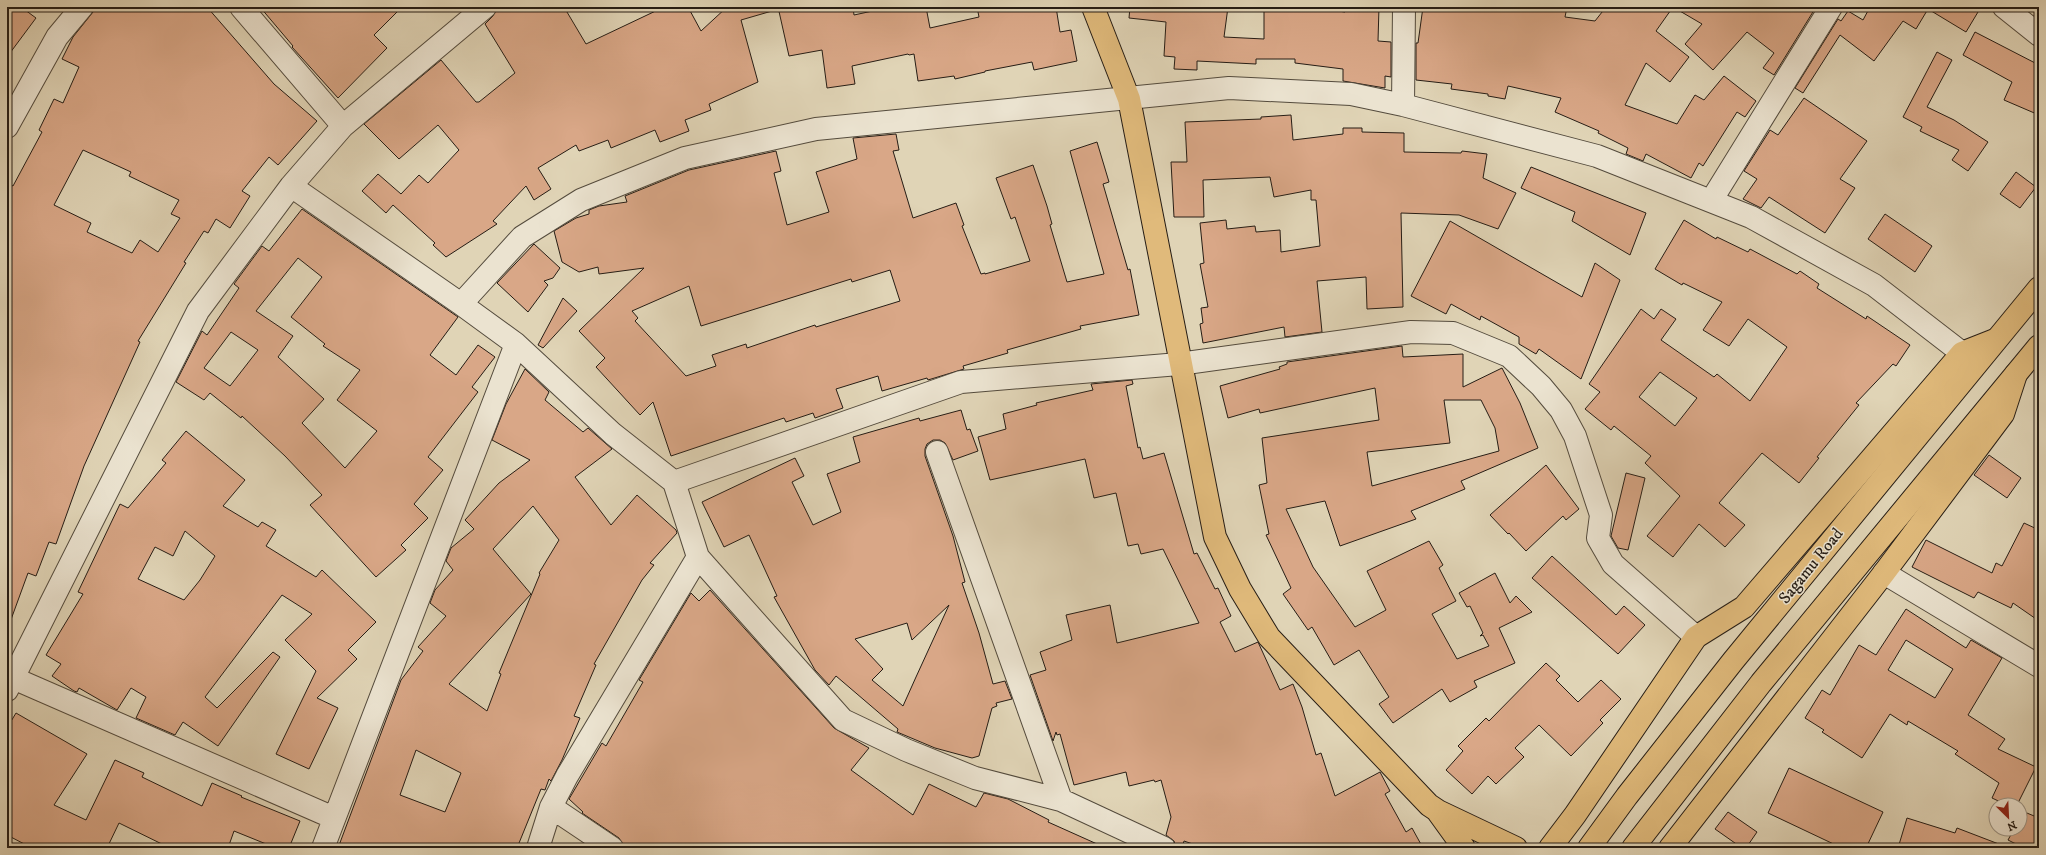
<svg xmlns="http://www.w3.org/2000/svg" width="2046" height="855" font-family="'IM FELL DW Pica',serif">
  <style>
    .building { fill: #d9a787; stroke: #261d15; fill-rule: evenodd }
    .lines { fill: none; stroke-linecap: round; stroke-linejoin: round }
    .minor-casing { stroke: #544b3d; stroke-width: 24 }
    .major-casing { stroke: #261d15; stroke-width: 24 }
    .highway-casing { stroke: #261d15; stroke-width: 24 }
    .minor { stroke: #ebe3d0; stroke-width: 22 }
    .major { stroke: #e0ba7b; stroke-width: 22 }
    .highway { stroke: #e0ba7b; stroke-width: 22 }
    .labels { text-anchor: middle; dominant-baseline: central; stroke-width: 3; stroke-linejoin: round; paint-order: stroke }
    .street-label { font-size: 17px; fill: #261d15; stroke: #ebe3d0 }
  </style>
  <rect width="100%" height="100%" fill="#e0d4b6"/>
  <filter id="stains"><feTurbulence type="fractalNoise" baseFrequency=".005" numOctaves="4"/><feColorMatrix values="0 0 0 0 .2 0 0 0 0 .09 0 0 0 0 .02 0 0 0 .5 -.17"/></filter>
  <radialGradient id="worn" r=".72"><stop offset=".6" stop-color="#630" stop-opacity="0"/><stop offset="1" stop-color="#630" stop-opacity=".3"/></radialGradient>
  <path class="building" d="M7,7H21L36,18L7,57Z
    M97,7H207L274,84L317,121L278,165L269,157L242,191L250,196L230,228L216,219L208,233L204,231L184,262L186,263L138,341L140,342L84,466L56,544L49,542L36,576L28,573L9,625H7V183L13,186L42,132L39,130L54,99L63,103L79,67L62,59L73,37ZM83,150L131,172L129,176L179,200L171,214L180,218L158,252L140,240L132,253L87,232L91,223L54,205Z
    M260,7H402L374,35L387,48L338,98L292,47L293,46Z
    M497,7H564L586,44L664,7H688L701,31L727,7H771L772,11L741,20L758,82L709,104L711,110L685,120L689,131L660,142L655,130L611,148L608,140L579,151L576,145L538,168L551,189L534,200L526,186L493,221L497,224L446,257L433,245L435,243L393,205L386,213L362,191L378,174L401,194L419,175L428,183L459,150L438,125L399,159L364,124L441,60L476,102H479L515,73L485,24L493,16Z
    M778,7H853L854,15L891,7H926L930,28L979,17L977,7H1056L1060,32L1071,30L1077,61L1034,70L1032,62L985,71V72L955,79L954,76L918,81L914,54L909,55L908,54L852,66L855,84L827,88L822,50L789,56Z
    M1130,7H1228L1224,37L1264,39V7H1310L1345,12L1346,7H1379L1378,41L1391,42V77L1385,76V88L1343,81V69L1295,63V59H1256V64L1197,61V70L1174,69L1175,57L1164,56L1166,22L1129,18Z
    M1423,7H1567L1565,17L1595,21L1606,7H1673L1656,31L1689,57L1670,82L1646,63L1625,105L1677,124L1695,95L1704,100L1724,76L1756,101L1745,117L1737,112L1703,166L1699,163L1691,178L1646,154L1643,161L1626,154L1628,148L1598,133L1599,131L1555,112L1561,98L1508,86L1505,99L1488,96V94L1451,89L1452,84L1416,80V43H1418Z
    M1673,7H1816L1774,75L1763,68L1774,53L1747,32L1713,70L1685,44L1702,24Z
    M1870,7H1981L1966,32L1928,9L1916,29L1903,21L1874,61L1840,35L1803,93L1795,88L1838,19L1841,21L1848,11L1863,20Z
    M1975,32L2039,65V115L2004,100L2012,82L1963,55Z
    M1937,52L1952,60L1927,107L1954,120L1988,142L1968,171L1952,160L1959,150L1920,131L1922,127L1903,117Z
    M1804,98L1867,141L1840,179L1855,188L1825,233L1769,197L1761,208L1743,199L1757,179L1744,171L1770,130L1778,135Z
    M1291,115L1293,140L1343,134V128H1362V132L1404,133V152L1461,153L1462,151L1487,154L1483,178L1516,193L1498,229L1459,215L1401,213L1403,307L1367,309L1366,277L1317,281L1322,332L1285,337L1284,327L1203,343L1200,324L1203,323L1201,308L1208,307L1200,264L1204,263L1200,223L1226,220L1227,229L1255,226L1256,232L1280,230L1281,252L1320,246L1316,200H1311V190L1274,197L1270,177L1203,180L1204,217H1174L1171,162H1187L1185,122L1261,119V117Z
    M896,134L899,150L893,151L913,218L956,203L964,225L962,226L981,274L985,273V274L1030,261L1015,217L1011,219L996,178L1033,165L1047,206L1052,224L1050,225L1067,282L1104,274L1070,151L1097,142L1109,182L1103,184L1128,270L1130,269L1139,315L1080,326L1081,329L1007,350L1008,353L963,366L964,369L928,380L927,378L882,391L878,376L836,389L843,408L815,418L813,413L786,422L784,418L671,456L653,402L640,415L596,367L605,358L579,331L644,268L599,274L598,267L579,272L562,262L554,231L576,218L589,214V210L599,206L627,202L625,196L689,170L776,151L781,171L774,173L787,225L829,212L816,172L857,159L853,138ZM890,270L900,301L816,327L815,325L747,348L746,344L712,355L716,366L686,376L635,321L638,318L632,311L689,286L701,326L851,279L852,282Z
    M1531,167L1646,213L1630,255L1572,221L1575,212L1521,188Z
    M2016,172L2036,187L2020,208L2000,194Z
    M302,209L458,317L430,355L456,375L478,345L495,357L472,387L478,392L428,457L443,470L414,504L428,518L401,545L406,550L376,577L310,505L322,495L285,456L242,416L241,418L210,393L204,400L176,382L202,331L207,335L239,288L234,284L262,246L269,251ZM298,258L322,277L291,317L325,344L323,346L360,370L337,400L377,431L345,468L302,423L324,399L278,357L293,336L256,311ZM231,332L258,350L230,386L204,368Z
    M1885,214L1932,246L1915,272L1868,239Z
    M1684,220L1716,239L1717,237L1748,252L1750,249L1797,274L1800,271L1819,284L1817,288L1866,319L1867,316L1910,345L1896,366L1893,364L1856,403L1859,405L1817,457L1819,458L1799,483L1762,453L1719,503L1745,525L1725,547L1699,524L1673,557L1647,536L1680,496L1645,463L1651,456L1614,426L1611,430L1585,409L1600,392L1589,384L1641,309L1654,319L1661,309L1676,319L1661,340L1714,377L1717,374L1750,401L1787,347L1748,319L1729,346L1703,330L1722,302L1683,283L1682,285L1655,269ZM1660,372L1697,398L1675,426L1639,397Z
    M1450,221L1582,297L1595,263L1620,280L1581,379L1539,349L1536,354L1519,344V337L1481,316L1480,320L1451,304L1446,314L1411,296Z
    M534,244L560,268L553,278L544,281L548,285L528,312L497,283Z
    M563,298L577,311L543,348L538,345Z
    M1402,346L1403,357L1463,354V387L1502,368L1520,403L1538,448L1461,481L1465,489L1411,511L1416,519L1340,546L1325,501L1286,509L1313,567L1355,627L1386,610L1367,571L1429,541L1443,565L1439,568L1456,601L1432,614L1457,659L1489,646L1483,635L1480,636L1483,633L1470,606L1467,607L1459,593L1495,573L1510,603L1516,596L1532,612L1499,628L1515,663L1474,681L1477,687L1450,702L1442,689L1393,723L1379,704L1389,697L1359,650L1334,665L1312,627L1308,630L1283,594L1291,588L1266,535L1269,534L1259,485L1267,483L1262,438L1379,420L1375,388L1260,413L1259,409L1228,418L1220,386L1280,369L1279,367L1287,364V362ZM1444,400H1481L1495,428L1499,451L1372,486L1367,452L1450,443Z
    M525,369L549,392L545,400L583,432L588,428L612,449L575,477L611,525L637,495L676,530L677,533L650,563L654,565L642,580L594,664L596,665L574,716L580,718L562,760L551,781L549,779L545,790L541,789L517,848H338L401,680L423,651L418,647L446,616L430,603L435,590L453,570L446,561L451,548L474,529L465,520L499,483L530,460L492,440L506,404ZM533,506L559,540L539,573L540,574L499,673L501,674L487,711L449,684L531,594L493,549ZM416,750L461,773L445,812L400,795Z
    M1132,380L1133,384L1126,386L1138,448L1140,447L1143,459L1164,453L1194,554L1197,553L1215,589L1218,588L1231,616L1220,622L1235,652L1258,642L1280,690L1293,684L1302,707L1316,755L1321,753L1335,796L1380,772L1390,791L1385,794L1406,832L1412,828L1423,848H1204L1184,841L1182,848H1176L1174,841L1166,835L1171,817L1161,780L1155,782L1154,780L1129,786L1126,772L1074,785L1060,734L1057,735L1056,732L1053,741L1030,675L1046,670L1040,652L1072,640L1066,615L1110,605L1117,643L1199,623L1163,549L1141,554L1138,544L1128,546L1116,493L1094,498L1085,459L990,480L978,437L1006,429L1003,414L1037,405L1036,403L1093,390L1091,384Z
    M961,410L967,430L970,429L978,451L953,460L945,443L940,440H933L927,444L925,449V456L953,536L965,582L962,583L979,633L993,684L1005,681L1012,699L996,703L997,706L992,708L979,756L972,758L935,748L897,732L898,729L836,676L829,685L815,670L774,597L777,596L749,535L724,547L702,502L795,458L804,476L792,482L813,525L841,512L827,474L860,462L853,437L919,418L920,421ZM949,605L916,677L903,706L872,680L883,669L855,639L907,623L912,640Z
    M186,431L245,480L223,506L258,527L262,522L276,530L266,546L316,577L322,570L376,622L348,650L357,659L317,698L338,708L309,769L276,754L316,671L285,640L312,614L282,595L205,697L217,708L273,652L280,657L218,746L183,722L175,735L136,718L146,697L131,688L117,710L79,688L77,692L74,691L52,676L61,664L46,655L83,594L78,592L120,504L128,508L166,463L162,460ZM185,531L215,556L200,580L184,600L138,579L155,547L173,556Z
    M1989,455L2021,478L2007,498L1974,475Z
    M1546,465L1579,509L1566,520L1563,516L1526,551L1509,533L1508,534L1490,515Z
    M1626,473L1645,478L1628,550L1618,548L1611,536Z
    M2024,523L2039,530V621L2013,603L2011,608L1978,592L1974,598L1912,567L1926,540L1992,573L1996,563L2002,566Z
    M1552,556L1616,615L1624,606L1645,625L1618,654L1532,578Z
    M710,590L834,728L869,748L851,770L913,815L929,784L976,807L984,793L1008,799L1049,820L1048,822L1106,848H624L619,838L582,813L583,812L569,799L602,743L606,746L643,682L639,680L691,593L699,601Z
    M1906,609L1966,648L1971,640L2002,658L1968,715L2005,739L1998,749L2036,767L2017,805H2007L1992,798L1999,783L1955,754L1958,751L1908,721L1907,725L1890,714L1862,758L1822,732L1824,730L1805,718L1822,690L1830,695L1859,645L1876,655ZM1906,640L1953,669L1935,698L1888,670Z
    M1546,663L1560,676L1556,680L1578,702L1601,680L1621,699L1600,720L1603,723L1571,756L1539,725L1515,748L1524,757L1496,784L1488,776L1472,794L1446,770L1463,751L1458,746L1486,718L1489,721Z
    M16,713L87,754L54,805L86,820L115,760L144,773L142,777L202,806L212,783L242,796L241,797L300,821L289,848H276L234,831L228,848H170L119,823L107,848H32L7,835V728Z
    M1789,768L1883,812L1866,848H1842L1768,813Z
    M2022,811L2039,818V848H2024L2008,840L2014,829H2020V815Z
    M1728,812L1757,832L1746,848H1742L1715,829Z
    M1907,818L1955,833L1957,828L2004,846V848H1898Z"/>
  <g class="lines">
    <defs>
      <path id="minor" d="M241,7L343,126
        M2004,7L2039,35
        M1403,105L1404,7
        M7,127L57,37L82,7
        M291,186L461,304L516,344L613,434L674,482L698,557L843,720L906,750L975,778L1061,800L1164,848
        M1711,201L1831,7
        M461,304L522,237L581,200L685,158L816,129L1229,88L1351,94L1403,105L1597,156L1751,217L1874,285L1962,353
        M937,452L1061,800
        M674,482L961,382L1179,364L1411,332L1453,333L1509,356L1541,386L1561,410L1575,436L1601,515L1598,538L1613,564L1696,637
        M1884,573L2039,666
        M13,678L334,818
        M7,690L198,311L291,186L343,126L485,7
        M551,807L612,848
        M323,848L516,344
        M538,848L551,807L567,776L698,557"/>
      <path id="major" d="M1093,7L1129,99L1215,537L1240,589L1269,637L1429,805L1438,811L1516,848
        M1438,812L1464,848
        M1550,848L1575,815L1696,637L1744,607L1962,353L1995,340
        M1670,848L1884,573L2003,414L2016,374"/>
      <path id="highway" d="M1589,848L1627,796L1733,661L2039,288
        M1633,848L1761,683L2039,346"/>
    </defs>
    <use href="#minor" class="minor-casing"/>
    <use href="#major" class="major-casing"/>
    <use href="#highway" class="highway-casing"/>
    <use href="#minor" class="minor"/>
    <use href="#major" class="major"/>
    <use href="#highway" class="highway"/>
  </g>
  <g class="labels">
    <g class="street-label">
      <text transform="translate(1811 566) rotate(-51)">Sagamu Road</text>
    </g>
  </g>
  <rect width="2046" height="855" fill="none" stroke="#e0d4b6" stroke-width="24"/>
  <rect x="8" y="8" width="2030" height="839" fill="none" stroke="#261d15" stroke-width="2"/>
  <rect x="12" y="12" width="2022" height="831" fill="none" stroke="#261d15"/>
  <g transform="translate(2008 817) rotate(156)"><circle r="19" fill="#ebe3d0" stroke="#9c9485"/>
  <path d="M0-3L7 15L0 10L-7 15Z" fill="#8f2418"/>
  <text y="-6" font-size="11" font-weight="bold" text-anchor="middle" fill="#261d15">N</text>
  </g>
  <rect width="100%" height="100%" filter="url(#stains)"/>
  <rect width="100%" height="100%" fill="url(#worn)"/>
</svg>
